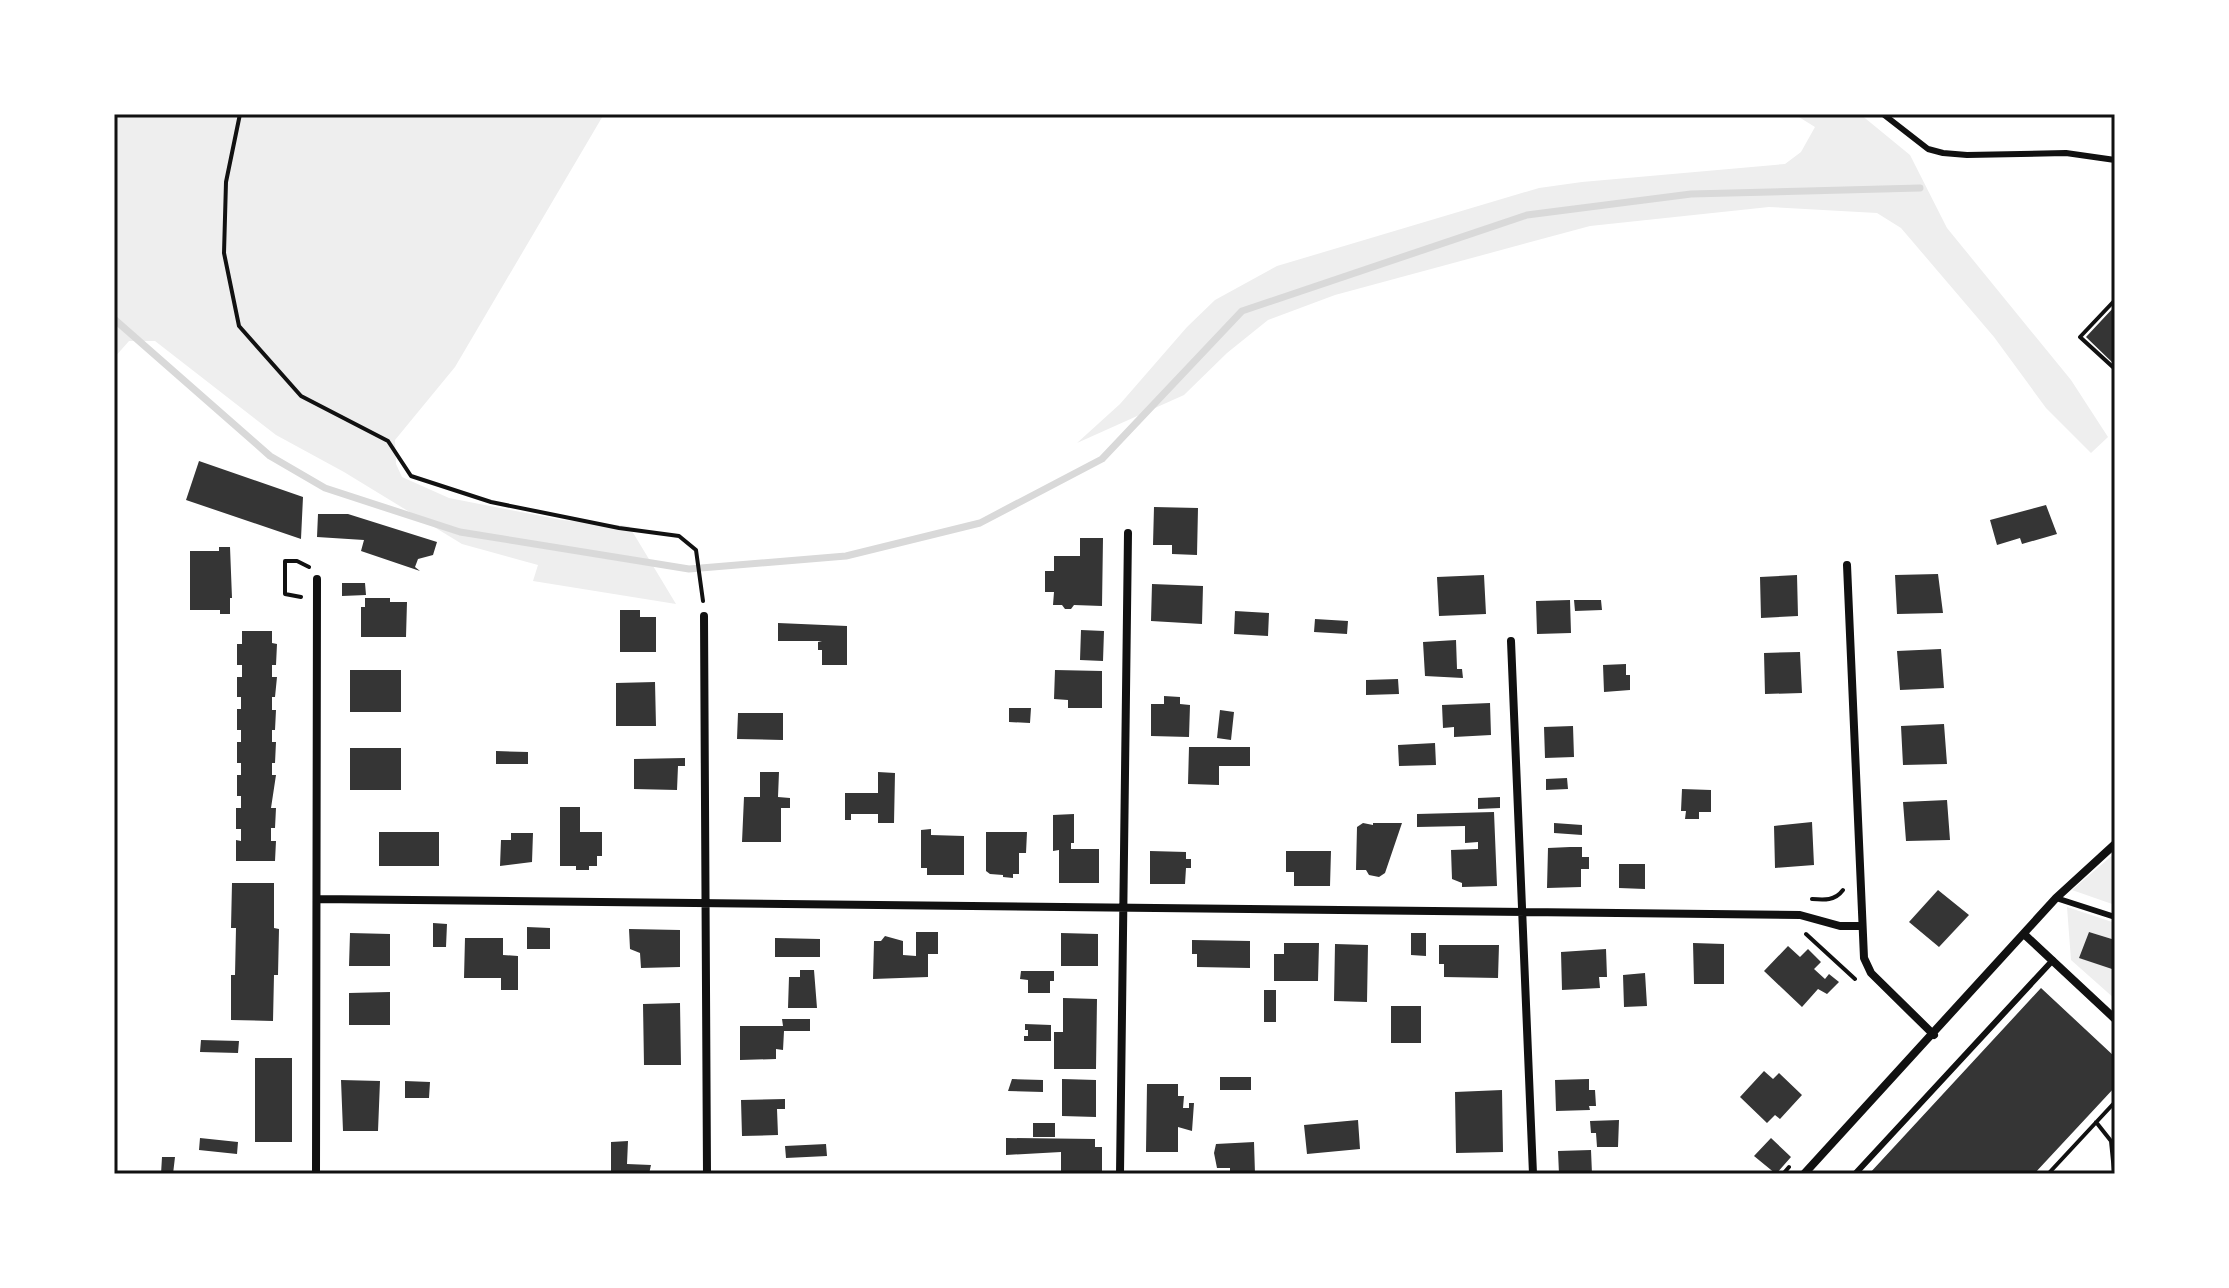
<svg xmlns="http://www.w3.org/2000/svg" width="2229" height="1288" font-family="Spectral,serif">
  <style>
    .green { fill: #eee }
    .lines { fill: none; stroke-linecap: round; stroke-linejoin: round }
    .stream { stroke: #d9d9d9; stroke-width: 7 }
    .building { fill: #353535 }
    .path { stroke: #111; stroke-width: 4 }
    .service { stroke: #111; stroke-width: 6 }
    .minor { stroke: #111; stroke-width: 8 }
    .neatline { fill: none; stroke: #111; stroke-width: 3 }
  </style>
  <rect width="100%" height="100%" fill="#fff"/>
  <path class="green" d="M114,114H604L455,367L395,440L396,464L402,477L449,498L562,520L629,526L676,604L533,581L538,565L462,544L344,472L276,435L155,341H129L114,358Z
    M1794,114H1860L1910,155L1947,228L2071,380L2108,437L2091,453L2046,408L1994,337L1901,228L1877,213L1769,207L1590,226L1335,295L1268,320L1227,353L1184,395L1077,443L1120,404L1187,327L1215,300L1277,266L1539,188L1582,182L1785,164L1801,152L1815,127Z
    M2115,853V905L2072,890Z
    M2067,907L2115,923V940L2089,932L2080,958L2112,968L2115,959V999L2071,960Z"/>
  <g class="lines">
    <path class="stream" d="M114,319L270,456L325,488L460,532L689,569L846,556L980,523L1102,459L1242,311L1527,215L1691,194L1920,188"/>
  </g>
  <path class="building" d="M2115,306V365L2086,337Z
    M199,461L303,497L301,539L186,500Z
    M2046,505L2057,534L2022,544L2020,538L1997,545L1990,520Z
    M1154,507L1198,508L1197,555L1172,554V545H1153Z
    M318,514H348L437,542L433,555L418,559L415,567L420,571L361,551L364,540L317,537Z
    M1080,538H1103L1102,606L1074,605L1071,609H1065L1062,605H1053L1054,592H1045V571H1054V556H1080Z
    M219,547H230L232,598H230V614H220V610H190V551H219Z
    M1938,574L1943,613L1897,614L1895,575Z
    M1484,575L1486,614L1439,616L1437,577Z
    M1797,575L1798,616L1761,618L1760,577Z
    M342,583H365L366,595L342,596Z
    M1152,584L1203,586L1202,624L1151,621Z
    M365,598H390V602H407L406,637H361V607H365Z
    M1570,600L1571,633L1537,634L1536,601Z
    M1574,600H1601L1602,610L1575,611Z
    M620,610H640V617H656V652H620Z
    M1235,611L1269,613L1268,636L1234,634Z
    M1315,619L1348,621L1347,634L1314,632Z
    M778,623L847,626V665H822V650H818V642L822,641H778Z
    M1081,630L1104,631L1103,661L1080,660Z
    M242,631H272V643L277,644L276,665H272V677H277L275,697H272V710H276L275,730H272V742H276L275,763H272V775H276L271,808H276L275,828H271V841H276L275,861H236V840L241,841V829H236V808H241V796H237V775H241V763H237V742H241V730H237V709H241V697H237V677H242V665H237V644H242Z
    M1456,640L1457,669H1462L1463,678L1425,676L1423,642Z
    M1941,649L1944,688L1900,690L1897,651Z
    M1800,652L1802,693L1765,694L1764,653Z
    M1626,664V675H1630V690L1604,692L1603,665Z
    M350,670H401V712H350Z
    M1055,670L1102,671V708H1068V700L1054,699Z
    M1398,679L1399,694L1366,695V680Z
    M655,682L656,726H616V683Z
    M1164,696L1180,697V704L1190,705L1189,737L1151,736V704H1164Z
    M1490,703L1491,735L1454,737V727L1443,728L1442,705Z
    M1009,708H1031L1030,723L1009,722Z
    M1220,710L1234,712L1231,740L1217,738Z
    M738,713H783V740L737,739Z
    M1944,724L1947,764L1903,765L1901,726Z
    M1573,726L1574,757L1545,758L1544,727Z
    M1435,743L1436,765L1399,766L1398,745Z
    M1189,747H1250V766H1219V785L1188,784Z
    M350,748H401V790H350Z
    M496,751L528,752V764H496Z
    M685,758V766H678L677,790L634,789V759Z
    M760,772H779L778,797L790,798V808H781V842H742L744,797H760Z
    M878,772L895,773L894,823H878V814H851V820H845V793H878Z
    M1567,778L1568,789L1546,790V779Z
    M1682,789L1711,790V812H1699V819H1685L1686,811H1681Z
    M1500,797V808L1478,809V798Z
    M1947,800L1950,840L1906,841L1903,802Z
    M560,807H580V832H602V856H597V866H589V870H576V866H560Z
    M1494,812L1497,886L1462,887V883L1452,879L1451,850L1478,849V842L1465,843V826L1417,827V814Z
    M1074,814V843H1071V849H1099V883H1059V850L1053,851V815Z
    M1812,822L1814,865L1775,868L1774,826Z
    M1363,823L1373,825V823H1402L1385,873L1379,877L1369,875L1366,870H1356L1357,827Z
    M1554,823L1582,825V835L1554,833Z
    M931,829V835L964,836V875H927V868H921V830Z
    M379,832H439V866H379Z
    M986,832H1027L1026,853H1019V874H1013V878L1003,877V875L990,874L986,871Z
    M511,833H533L532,862L500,866L501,840H511Z
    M1570,847H1582V857H1589V869H1581V887L1547,888L1548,848Z
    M1150,851L1186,852V859H1191V868H1186L1185,884H1150Z
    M1286,851H1331L1330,886H1294V872H1286Z
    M1619,864H1645V889L1619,888Z
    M232,883H274V928L279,929L278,975H274L273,1021L231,1020V975H235L236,928H231Z
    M1938,890L1969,915L1939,947L1909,922Z
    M433,923L447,924L446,947H433Z
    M527,927L550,928V949H527Z
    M629,929L680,930V967L641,968L640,953L630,949Z
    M916,932H938V954H928V977L873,979L874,941H881L885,936L903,941V955L916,956Z
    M2089,932L2115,940V959L2112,969L2079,958Z
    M350,933L390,934V966H349Z
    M1061,933L1098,934V966H1061Z
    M1411,933H1426V956L1411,955Z
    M465,938H503V955L518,956V990H501V978H464Z
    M775,938L820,939V957H775Z
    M1192,940L1250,941V968L1197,967V954H1192Z
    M1284,943H1319L1318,981H1274V954H1284Z
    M1693,943L1724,944V984H1694Z
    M1335,944L1368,945L1367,1002L1334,1001Z
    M1439,945H1499L1498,978L1444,977V964H1439Z
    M1788,946L1800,957L1808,949L1821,962L1814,969L1825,979L1829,974L1839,982L1827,994L1818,989L1802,1007L1764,971Z
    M1606,949L1607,977H1599L1600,988L1562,990L1561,952Z
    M800,970H814L817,1008H788L789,977H800Z
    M1021,971H1054V981H1050V993H1028V980L1020,979Z
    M1645,973L1647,1006L1624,1007L1623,975Z
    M2041,988L2115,1057V1087L2034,1174H1869Z
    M1264,990H1276V1022H1264Z
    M390,992V1025H349V993Z
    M1063,998L1097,999L1096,1069H1054V1032H1063Z
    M680,1003L681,1065H644L643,1004Z
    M1391,1006H1421V1043H1391Z
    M782,1019H810V1031H784L783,1050L776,1049V1059L740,1060V1026H783Z
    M1025,1024L1051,1025V1041H1024V1036H1028V1030H1025Z
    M201,1040L239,1041L238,1053L200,1052Z
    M255,1058H292V1142H255Z
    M1764,1071L1773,1079L1779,1073L1802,1095L1780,1119L1775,1115L1767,1123L1740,1097Z
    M1220,1077H1251V1090H1220Z
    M1012,1079L1043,1080V1092L1008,1091Z
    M1062,1079L1096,1080V1117L1062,1116Z
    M1589,1079V1090H1595L1596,1106H1589L1590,1110L1556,1111L1555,1080Z
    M341,1080L380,1081L378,1131H343Z
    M405,1081L430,1082L429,1098H405Z
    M1147,1084H1178V1096H1184L1183,1108H1189V1103H1194L1192,1131L1178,1127V1152H1146Z
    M1502,1090L1503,1152L1456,1153L1455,1092Z
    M785,1099V1109H777L778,1135L742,1136L741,1100Z
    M1358,1120L1360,1149L1307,1154L1304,1125Z
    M1619,1120L1618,1147H1597L1596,1133H1591L1590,1121Z
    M1033,1123H1055V1137H1033Z
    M200,1138L238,1142L237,1154L199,1150Z
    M1006,1138L1095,1139V1147H1102V1174H1061V1152L1006,1155Z
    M1771,1138L1791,1157L1776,1174L1754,1156Z
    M628,1141L627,1164L651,1165L649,1174H611V1142Z
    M1254,1142L1255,1174H1230V1168H1217L1214,1153L1216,1144Z
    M826,1144L827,1156L786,1158L785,1146Z
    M1591,1150L1592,1174H1559L1558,1151Z
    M162,1157H175L173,1174H161Z"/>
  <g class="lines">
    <path class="path" d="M240,114L226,182L224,253L239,326L301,396L388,441L411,476L491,502L619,528L679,536L696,550L703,601
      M2115,300L2080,337L2115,369
      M301,597L285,594V561H297L309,567
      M1812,899C1824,900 1835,901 1843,890
      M1806,934L1855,979
      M2096,1122L2111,1141L2114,1171
      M1783,1174L1789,1167
      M2048,1174L2115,1102"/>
    <path class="service" d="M1883,114L1928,149L1943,153L1967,155L2066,153L2115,160
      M2056,898L2115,917
      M1855,1174L2053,960"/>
    <path class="minor" d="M1847,565L1864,958L1871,973L1934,1035
      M704,616L707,1174
      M1511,641L1533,1174
      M317,899L1800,915L1840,926H1862
      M2025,935L2115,1019
      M316,1174L317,579
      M1120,1174L1128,533
      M1804,1174L2056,898L2115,844"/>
  </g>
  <rect width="2229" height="1288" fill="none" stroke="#ffffff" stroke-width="232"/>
  <rect x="116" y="116" width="1997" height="1056" class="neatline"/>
</svg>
